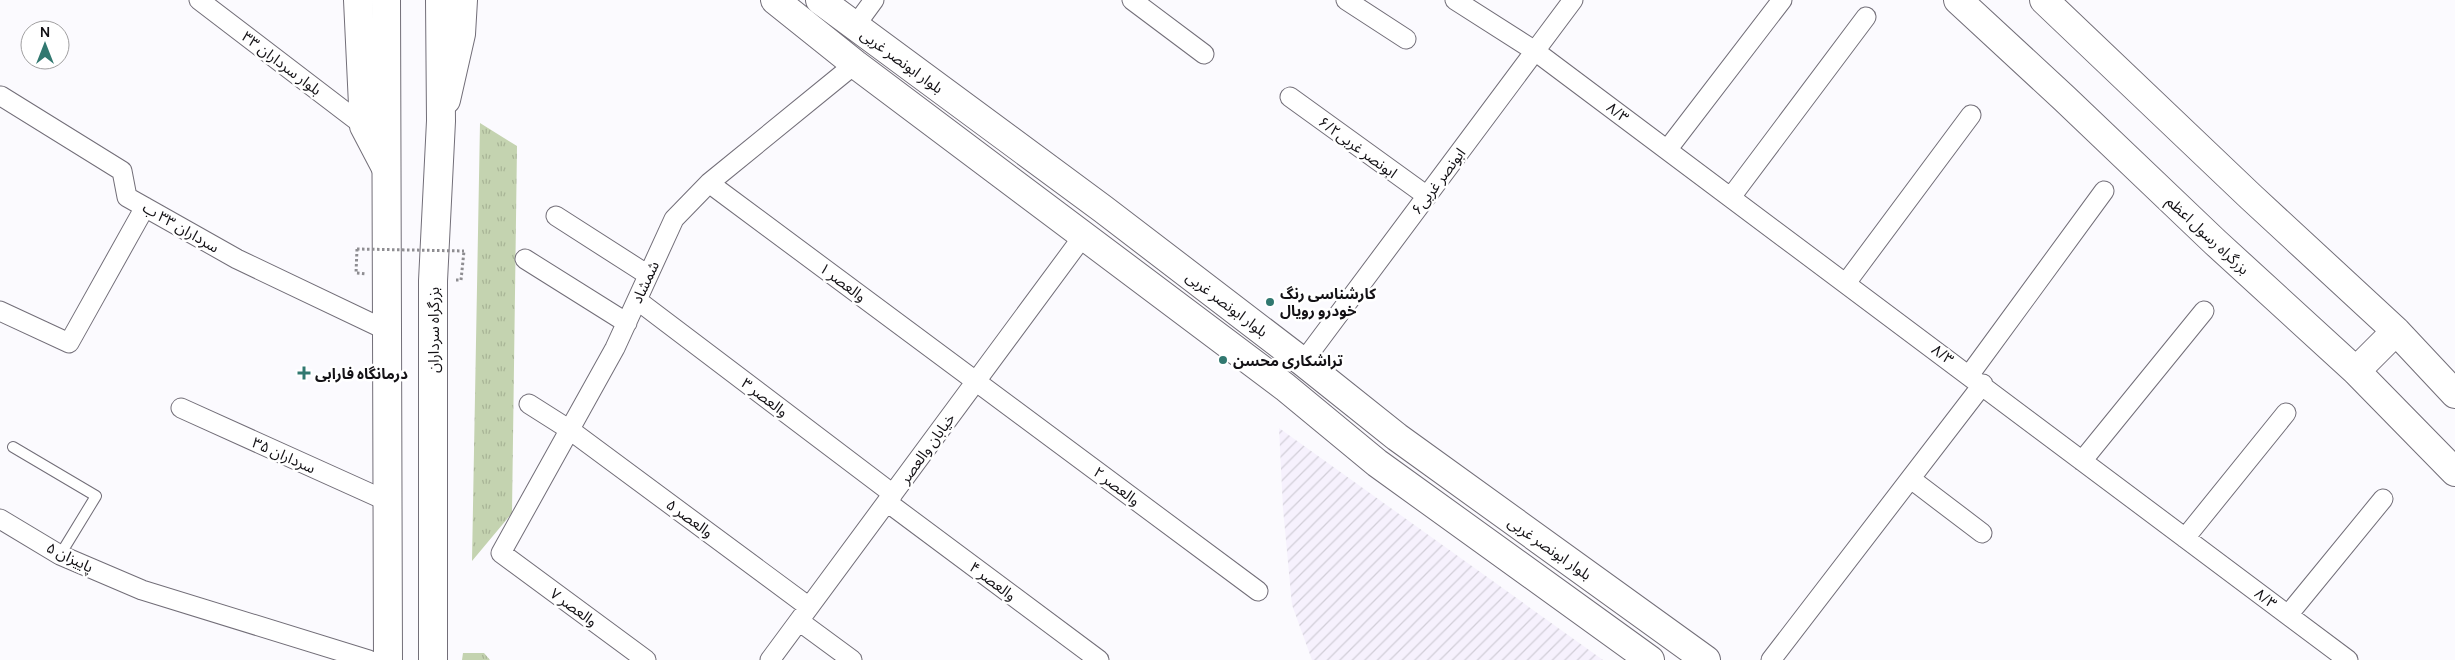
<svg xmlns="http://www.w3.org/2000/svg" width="2455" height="660" font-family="Manrope,'Noto Sans Arabic',sans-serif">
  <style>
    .industrial { fill: url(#industrial-furrows) }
    .park { fill: url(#park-tufts) }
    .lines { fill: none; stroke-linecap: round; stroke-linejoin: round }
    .lane-casing { stroke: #726e78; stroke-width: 12 }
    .street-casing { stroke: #726e78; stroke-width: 21 }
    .secondary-casing { stroke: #726e78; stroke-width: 30 }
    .highway-casing { stroke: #726e78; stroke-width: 30 }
    .path { stroke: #8e8d91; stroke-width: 3; stroke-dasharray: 2.5 2.5; stroke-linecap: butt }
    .lane { stroke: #fff; stroke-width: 10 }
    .street { stroke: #fff; stroke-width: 19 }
    .secondary { stroke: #fff; stroke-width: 28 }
    .highway { stroke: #fff; stroke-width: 28 }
    .path-bridge { stroke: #8e8d91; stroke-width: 3; stroke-dasharray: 2.5 2.5; stroke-linecap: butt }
    .poi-dot { fill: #317870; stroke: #fff; stroke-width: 2 }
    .labels { text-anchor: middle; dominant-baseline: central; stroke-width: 5; stroke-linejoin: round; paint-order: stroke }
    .street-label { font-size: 15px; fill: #131115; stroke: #fff }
    .poi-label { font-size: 15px; font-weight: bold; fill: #131115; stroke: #fff; text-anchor: start }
  </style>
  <defs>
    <pattern id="industrial-furrows" width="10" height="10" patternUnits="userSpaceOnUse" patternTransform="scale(1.25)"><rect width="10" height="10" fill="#f6f1fd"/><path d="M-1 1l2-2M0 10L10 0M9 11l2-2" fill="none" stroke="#d2ced8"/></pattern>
    <pattern id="park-tufts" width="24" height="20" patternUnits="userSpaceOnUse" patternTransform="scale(1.25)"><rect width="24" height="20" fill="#c4d3b0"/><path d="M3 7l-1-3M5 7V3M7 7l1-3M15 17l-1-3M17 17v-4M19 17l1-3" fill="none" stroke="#a8b496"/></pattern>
  </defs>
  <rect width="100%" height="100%" fill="#fbfafe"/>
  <path class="industrial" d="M1279,428L1603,660H1312L1292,605L1283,509Z"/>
  <path class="park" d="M480,123L517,146L512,513L472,561Z
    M463,653H484L490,660H462Z"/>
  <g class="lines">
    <defs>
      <path id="lane" d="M13,447L96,496L60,555"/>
      <path id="street" d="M199,0L364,126
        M1132,0L1204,54
        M1346,0L1406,39
        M1455,0L1535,51L2348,660
        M855,26L874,0
        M1,96L122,171L127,197L237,259L388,331
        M1290,97L1427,196
        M1667,150L1782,0
        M709,183L1258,591
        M1731,197L1866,17
        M556,216L648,275
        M525,259L627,323
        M1846,283L1971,115
        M637,300L893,494
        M0,311L69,343L145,207
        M1303,362L1573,0
        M1970,374L2104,191
        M529,404L570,430L809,607
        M181,408L387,501
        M2082,461L2204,311
        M1911,479L1982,533
        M887,502L1099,660
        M0,519L60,555L142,590L369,660
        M2185,538L2286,413
        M2288,615L2383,499
        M799,621L852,660
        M646,660L501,553L615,348L674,219L709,183L855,64
        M770,660L1084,235
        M1771,660L1983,384"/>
      <path id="secondary" d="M358,0L364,126L386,168
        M775,0L855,64L1285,387L1377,463L1650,660
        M820,0L1103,209L1303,362L1397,437L1706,660
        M446,100L461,34L463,0"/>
      <path id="highway" d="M386,0L388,660
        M1958,0L2064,98L2215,242L2356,371L2455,472
        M2044,0L2251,197L2396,331L2455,394
        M2356,371L2396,331
        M433,660V281L441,121L440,0"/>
    </defs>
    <use href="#lane" class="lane-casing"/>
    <use href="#street" class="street-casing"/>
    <use href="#secondary" class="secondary-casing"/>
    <use href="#highway" class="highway-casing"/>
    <path class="path" d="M357,249L356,273L366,274
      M456,280H461L464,251"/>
    <use href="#lane" class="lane"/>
    <use href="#street" class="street"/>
    <use href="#secondary" class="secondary"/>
    <use href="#highway" class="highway"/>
    <path class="path-bridge" d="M357,249L464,251"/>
  </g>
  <g class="poi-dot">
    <circle cx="1270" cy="302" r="5"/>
    <circle cx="1223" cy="360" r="5"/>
    <path d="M301.5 365.5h5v5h5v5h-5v5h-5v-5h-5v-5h5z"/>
  </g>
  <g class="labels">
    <g class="street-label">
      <text transform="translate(902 61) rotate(36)">بلوار ابونصر غربی</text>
      <text transform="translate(282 63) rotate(37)">بلوار سرداران ۳۳</text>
      <text transform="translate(1618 112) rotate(37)">۸/۳</text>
      <text transform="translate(1358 147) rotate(36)">۶/۲ابونصر غربی</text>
      <text transform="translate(1438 181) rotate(-53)">۶ابونصر غربی</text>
      <text transform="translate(181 227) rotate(30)">سرداران ۳۳ ب</text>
      <text transform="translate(2208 235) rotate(43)">بزرگراه رسول اعظم</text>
      <text transform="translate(645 282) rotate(-65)">شمشاد</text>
      <text transform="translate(843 282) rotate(37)">والعصر ۱</text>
      <text transform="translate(1227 304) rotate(37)">بلوار ابونصر غربی</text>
      <text transform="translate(433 330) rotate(-90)">بزرگراه سرداران</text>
      <text transform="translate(1943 354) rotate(36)">۸/۳</text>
      <text transform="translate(765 397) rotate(37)">والعصر ۳</text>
      <text transform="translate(927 448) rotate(-54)">خیابان والعصر</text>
      <text transform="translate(284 455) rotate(24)">سرداران ۳۵</text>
      <text transform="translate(1117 486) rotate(37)">والعصر ۲</text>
      <text transform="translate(690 518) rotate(36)">والعصر ۵</text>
      <text transform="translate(1550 548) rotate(35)">بلوار ابونصر غربی</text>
      <text transform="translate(70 557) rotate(26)">پاییزان ۵</text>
      <text transform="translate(993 581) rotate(37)">والعصر ۴</text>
      <text transform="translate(2266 598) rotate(37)">۸/۳</text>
      <text transform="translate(574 607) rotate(36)">والعصر ۷</text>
    </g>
    <g class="poi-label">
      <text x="1280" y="293">کارشناسی رنگ<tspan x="1280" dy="17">خودرو رویال</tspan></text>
      <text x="1233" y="360">تراشکاری محسن</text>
      <text x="315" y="373">درمانگاه فارابی</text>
    </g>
  </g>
  <g transform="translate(45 45)"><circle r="24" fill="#ffffff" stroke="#a1a0a1"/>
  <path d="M0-4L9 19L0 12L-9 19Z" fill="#317870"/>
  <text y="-8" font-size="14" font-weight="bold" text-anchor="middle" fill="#131115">N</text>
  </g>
</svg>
